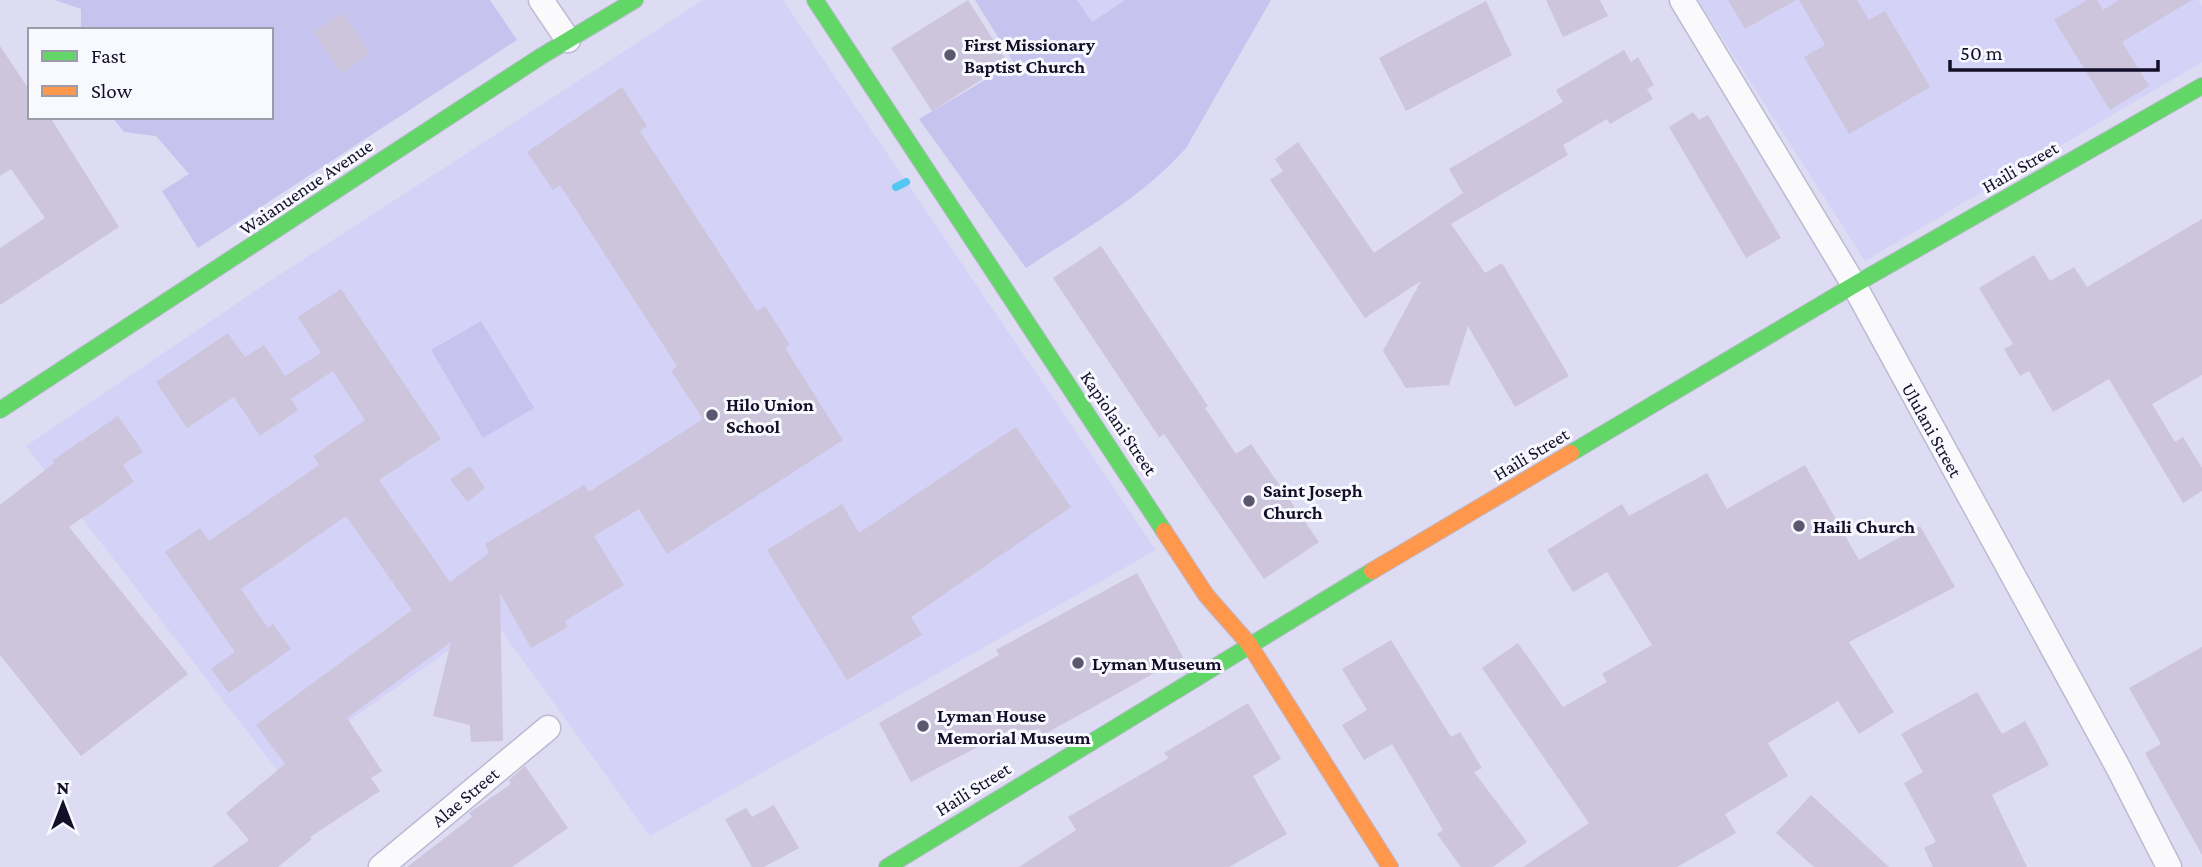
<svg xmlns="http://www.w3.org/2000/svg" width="2202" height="867" font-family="'Crimson Pro',serif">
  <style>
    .built { fill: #d4d2f6 }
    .green { fill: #c6c3ef }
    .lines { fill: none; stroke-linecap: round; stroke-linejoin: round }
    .stream { stroke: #51c7f2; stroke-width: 8 }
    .building { fill: #ccc5dc }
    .street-casing { stroke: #bcbad2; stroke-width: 27 }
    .fast-casing { stroke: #bcbad2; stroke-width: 18 }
    .slow-casing { stroke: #bcbad2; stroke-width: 18 }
    .street { stroke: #fafafd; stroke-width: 24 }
    .fast { stroke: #63d668; stroke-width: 16 }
    .slow { stroke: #ff974d; stroke-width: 16 }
    .poi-dot { fill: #5a576f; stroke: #f8f8ff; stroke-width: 2.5 }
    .labels { text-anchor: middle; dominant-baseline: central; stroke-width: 6; stroke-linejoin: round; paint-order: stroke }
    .poi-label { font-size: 19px; font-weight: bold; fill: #130f28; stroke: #f8f8ff; text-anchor: start }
    .street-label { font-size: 19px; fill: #130f28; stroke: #f8f8ff }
  </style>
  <rect width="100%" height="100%" fill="#dddcf3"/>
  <path class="built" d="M703,0H783L1156,550L650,836L493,619L278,771L26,446L270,281Z
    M1077,0H1125L1092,22Z
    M1698,0H2198L2202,6V62L1865,261Z"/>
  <path class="green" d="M55,0H490L517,40L198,248L162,191L189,174L156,136L124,132L112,117H271V30H81V9Z
    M975,0H1077L1092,22L1125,0H1271L1186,148C1143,197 1080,232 1026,268L919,119L1014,63Z
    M481,321L534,408L483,438L431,350Z"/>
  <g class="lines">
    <path class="stream" d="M896,187L906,182"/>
  </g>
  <path class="building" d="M968,0L1008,63L932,111L891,48Z
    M1546,0H1600L1608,16L1563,37Z
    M1728,0H1796L1745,29Z
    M1799,0H1857L1869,20L1885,11L1930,87L1849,134L1804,57L1825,45Z
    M2087,0H2097L2103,10L2119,0H2192L2122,42L2149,86L2110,110L2054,20Z
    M1486,1L1512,55L1406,111L1379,58Z
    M343,13L370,54L341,73L314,32Z
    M0,46L30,91V117H50L119,227L0,305V248L45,218L11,169L0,176Z
    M1624,50L1631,62L1638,57L1654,85L1647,89L1653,99L1610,124L1607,119L1563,145L1568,155L1451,224L1485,273L1502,263L1569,376L1515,407L1468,326L1449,385L1406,388L1383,351L1421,281L1365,318L1270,180L1283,171L1275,159L1298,142L1374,253L1463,193L1449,169L1563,102L1556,90Z
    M622,87L647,126L640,131L757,311L765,306L790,345L785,348L843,440L667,554L639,509L594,536L624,585L565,621L568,627L531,648L500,593L503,741L471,742L470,725L433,716L451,642L347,718L382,771L371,778L380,791L310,837L312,839L278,867H212L249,840L226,813L285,764L256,725L412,610L346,516L241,589L268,628L273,624L291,649L229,693L211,669L235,652L165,552L200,528L209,541L319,465L313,456L365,420L333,371L291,399L298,410L260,436L234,397L187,428L156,382L228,333L245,357L264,345L285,376L321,353L298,317L341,289L441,439L379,480L450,582L489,553L485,544L584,485L589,492L703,419L671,371L677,366L560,185L553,190L527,152Z
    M1693,112L1699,120L1708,115L1781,238L1746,258L1669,127Z
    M2202,219V375L2152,404L2175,442L2183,437L2202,468V491L2183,503L2109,379L2053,412L2029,371L2020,376L2004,349L2013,344L1979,288L2034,255L2050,281L2074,267L2087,287Z
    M1101,246L1208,406L1205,408L1236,454L1251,444L1319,542L1264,579L1164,434L1159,437L1053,278Z
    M118,416L143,452L123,465L134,482L69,527L188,674L81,756L0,655V505L54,463L53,460Z
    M1016,427L1071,507L911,617L922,635L847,680L767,550L842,504L859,533Z
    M1805,465L1859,560L1920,526L1955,587L1849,642L1894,712L1859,734L1838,701L1768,743L1788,776L1725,814L1736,833L1677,867H1523L1589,823L1482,668L1518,643L1563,707L1607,682L1602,674L1652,645L1607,572L1573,592L1547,550L1622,504L1629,516L1707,473L1727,509Z
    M470,466L485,488L467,502L450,479Z
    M1137,573L1183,657L1043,735L1039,728L1014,742L1008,731L911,782L879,723L999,655L996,650Z
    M1391,640L1451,737L1460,732L1482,768L1474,772L1527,842L1493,867H1461L1437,834L1443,830L1392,744L1364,760L1342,725L1367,710L1342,669Z
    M2202,647V855L2145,753L2161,744L2129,688Z
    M1977,692L2002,734L2025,721L2049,765L1992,795L2027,867H1933L1924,848L1936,842L1904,783L1923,772L1901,734Z
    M1248,703L1281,759L1253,776L1287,834L1229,867H1019L1076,830L1068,817L1169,758L1164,753Z
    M525,766L568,828L512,867H407L472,817L469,813L511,784L509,780Z
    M1811,795L1889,867H1814L1776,833Z
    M774,805L799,848L764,867H752L725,819L746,808L752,817Z"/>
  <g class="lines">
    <defs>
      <path id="street" d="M541,0L568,40
        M1682,0L1854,285L2119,769L2169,867
        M381,867L548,728"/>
      <path id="fast" d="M815,0L1164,531
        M0,410L540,57L635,0
        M1571,453L1854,285L2202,86
        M887,867L1372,571"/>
      <path id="slow" d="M1164,531L1206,595L1249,644L1390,867
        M1372,571L1571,453"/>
    </defs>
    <use href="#street" class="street-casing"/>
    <use href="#fast" class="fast-casing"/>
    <use href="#slow" class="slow-casing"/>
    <use href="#street" class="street"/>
    <use href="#fast" class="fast"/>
    <use href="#slow" class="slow"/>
  </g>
  <g class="poi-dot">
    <circle cx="950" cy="55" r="7"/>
    <circle cx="712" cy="415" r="7"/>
    <circle cx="1249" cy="501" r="7"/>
    <circle cx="1799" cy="526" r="7"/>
    <circle cx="1078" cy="663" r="7"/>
    <circle cx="923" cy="726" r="7"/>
  </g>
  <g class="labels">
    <g class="poi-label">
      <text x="964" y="44">First Missionary<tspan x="964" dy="22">Baptist Church</tspan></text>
      <text x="726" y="404">Hilo Union<tspan x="726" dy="22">School</tspan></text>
      <text x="1263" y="490">Saint Joseph<tspan x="1263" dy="22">Church</tspan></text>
      <text x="1813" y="526">Haili Church</text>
      <text x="1092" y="663">Lyman Museum</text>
      <text x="937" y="715">Lyman House<tspan x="937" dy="22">Memorial Museum</tspan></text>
    </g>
    <g class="street-label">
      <text transform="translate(2020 167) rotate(-30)">Haili Street</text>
      <text transform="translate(306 187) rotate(-34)">Waianuenue Avenue</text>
      <text transform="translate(1119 423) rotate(56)">Kapiolani Street</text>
      <text transform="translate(1932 430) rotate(61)">Ululani Street</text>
      <text transform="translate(1531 454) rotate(-31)">Haili Street</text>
      <text transform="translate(973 789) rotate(-32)">Haili Street</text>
      <text transform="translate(465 797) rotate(-40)">Alae Street</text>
    </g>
  </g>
  <rect x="28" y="28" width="245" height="91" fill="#f8f8ff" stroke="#9c9ba9" stroke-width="2"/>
  <rect x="42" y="51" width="35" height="10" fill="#63d668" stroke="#9c9ba9" stroke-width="2"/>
  <text x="91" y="63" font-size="21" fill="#130f28">Fast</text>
  <rect x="42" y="86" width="35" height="10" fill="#ff974d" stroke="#9c9ba9" stroke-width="2"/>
  <text x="91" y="98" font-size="21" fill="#130f28">Slow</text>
  <g transform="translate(63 804)" stroke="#f8f8ff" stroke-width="5" paint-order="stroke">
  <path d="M0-5L12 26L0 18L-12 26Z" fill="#130f28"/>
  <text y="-10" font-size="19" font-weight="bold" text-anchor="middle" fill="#130f28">N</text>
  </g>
  <path d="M1950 60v10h208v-10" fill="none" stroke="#130f28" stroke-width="3.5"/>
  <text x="1960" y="60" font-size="21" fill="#130f28" stroke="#f8f8ff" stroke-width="5" paint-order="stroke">50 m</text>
</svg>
